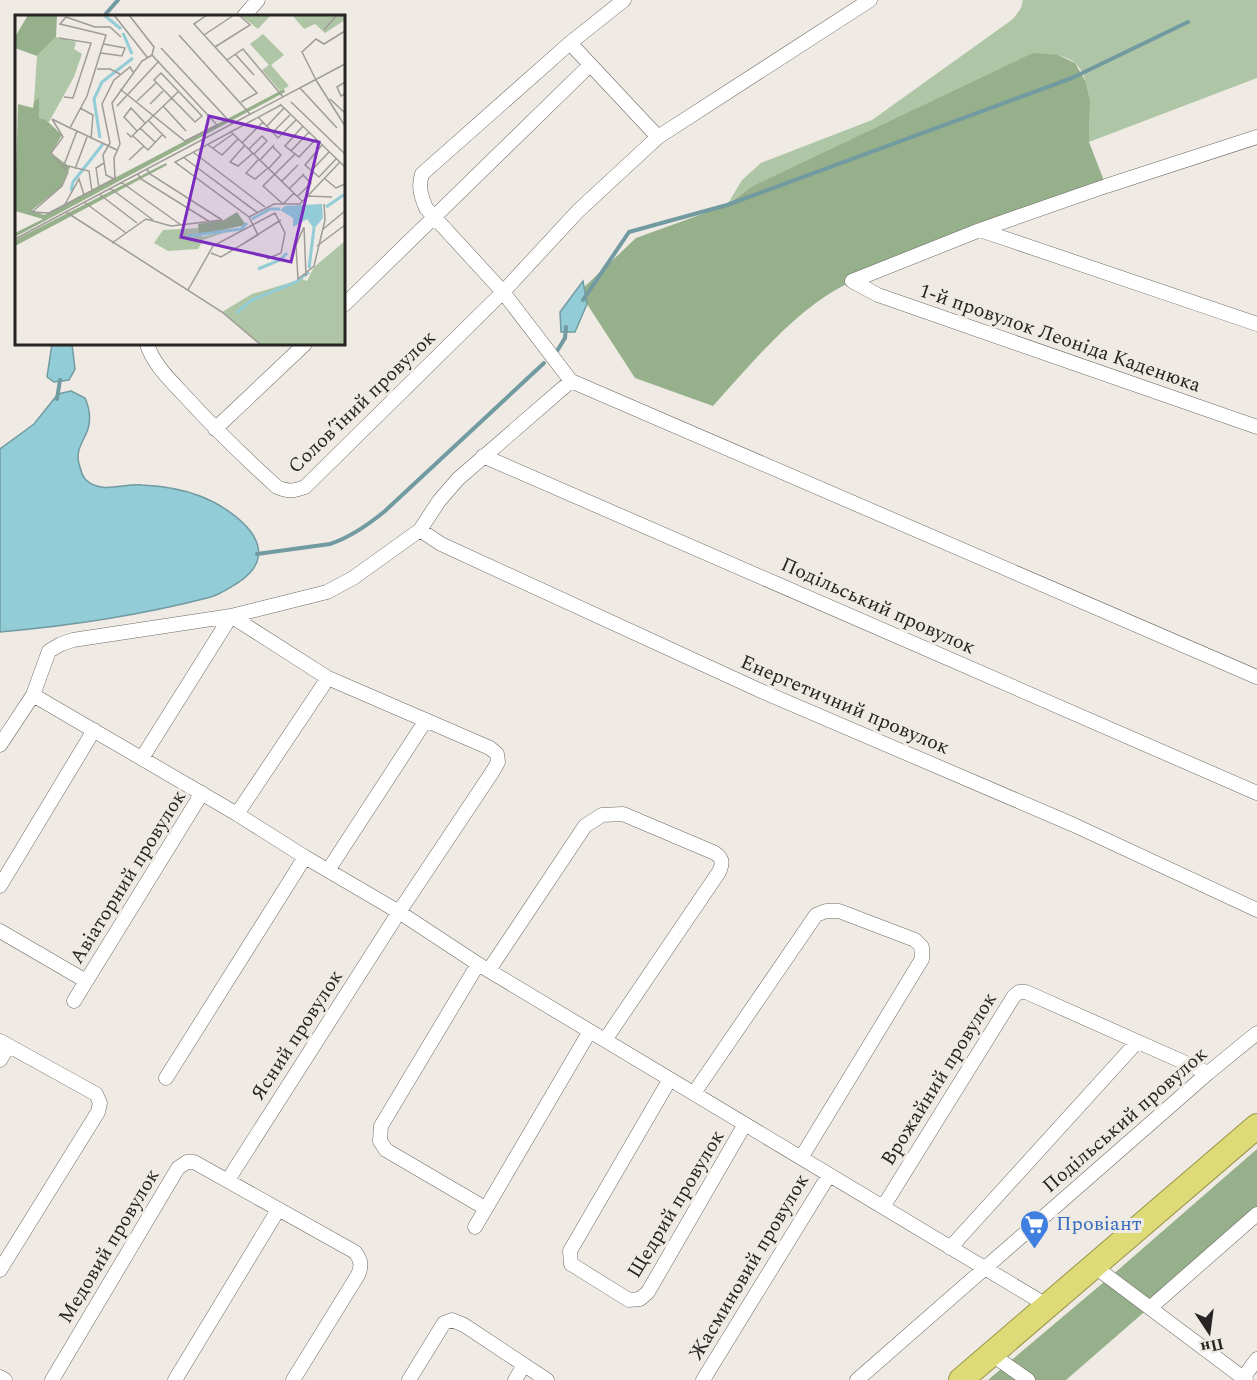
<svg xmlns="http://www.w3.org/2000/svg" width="1257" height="1380" font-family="Spectral,serif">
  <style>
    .green { fill: #afc6a6 }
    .forest { fill: #95b08a }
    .water { fill: #92ccd7; stroke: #729aa1; stroke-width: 1.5 }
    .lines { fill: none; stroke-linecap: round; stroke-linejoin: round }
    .stream { stroke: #729aa1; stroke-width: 4 }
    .minor-casing { stroke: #6e6a64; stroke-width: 15 }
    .trunk-casing { stroke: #989545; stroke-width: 26 }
    .minor { stroke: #fff; stroke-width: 14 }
    .trunk { stroke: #deda78; stroke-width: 24 }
    .labels { text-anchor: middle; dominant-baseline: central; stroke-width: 6; stroke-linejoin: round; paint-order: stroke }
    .street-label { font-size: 20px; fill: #272523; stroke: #efeae4 }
    .shop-label { font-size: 20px; fill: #366cbe; stroke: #efeae4; text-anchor: start }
    .inset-river { fill: none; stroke: #92ccd7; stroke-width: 3 }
    .inset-road { fill: none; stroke: #9f9b97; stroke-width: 1.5 }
    .view { fill: #7b2cbf; fill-opacity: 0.15; stroke: #7b2cbf; stroke-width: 3 }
    .inset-edge { fill: none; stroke: #272523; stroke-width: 3 }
  </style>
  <rect width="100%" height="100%" fill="#efeae4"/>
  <path class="green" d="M1023,0H1257V78L1089,142C1089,119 1094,81 1075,63C1071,59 1063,57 1058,55L751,187L727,205L742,180L761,163L872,120L1013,19L1021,8Z"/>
  <path class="forest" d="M1033,53L1058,55L1075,63L1086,82L1090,101L1089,142L1106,186L852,281C796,308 754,361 713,406L635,378L587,304L581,290L636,238L727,205L751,187Z
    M1257,1149V1214L1066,1380H988L1110,1277Z"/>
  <path class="water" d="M583,281L587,304L575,332H561L560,312Z
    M52,344H72L75,369L69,380L54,382L47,377Z
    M71,391L85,398C89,407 91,419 88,429C83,443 74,451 80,467C81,472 82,475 85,479C101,495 123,483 142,485C161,486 182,489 200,496C234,509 288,549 239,582C229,588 218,596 207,598C141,615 68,626 0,632V449L34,424L58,394Z"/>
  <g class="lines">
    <path class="stream" d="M104,16L118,0
      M583,300L629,232L727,205L1072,78L1188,22
      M557,351L565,338L566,327
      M57,399L60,380
      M257,554L330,544C351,537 368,525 385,511L544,363"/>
    <defs>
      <path id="minor" d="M624,0L570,43L422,174C418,187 421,196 426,208L503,292L571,381L1257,677
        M244,16L258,0
        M570,43L658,137
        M980,230L1257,324
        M852,281L878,295L1257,427
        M852,281L980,230L1106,186L1257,137
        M344,305L590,65
        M147,344C153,364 171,381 185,396C214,428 245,458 277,487C288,492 294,491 305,487L503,292L578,211L658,137L870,0
        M215,429L305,344
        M483,456L1257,793
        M420,530L441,544L759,690L1074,825L1257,910
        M33,695L237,814L305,857L399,912L478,964L1048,1306
        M0,745L33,695L49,651L61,644L73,640L231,616L327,592L353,578L420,530L439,501L458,479L571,381
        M142,758L231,616L328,678L490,748L497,754L498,762L493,771L399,912L228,1180
        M237,814L328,678
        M329,869L426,720
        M0,886L94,730
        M0,931L86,981
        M478,964L381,1126L380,1141L386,1150L485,1208
        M489,970L585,826L602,815L623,814L715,853C723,859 723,863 719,872L605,1040
        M74,1001L202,793
        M0,1041L96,1094L100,1103L98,1112L0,1270
        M0,1060L8,1047
        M166,1078L305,857
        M670,1079L570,1251L571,1264L629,1300L640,1299L648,1292L745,1124
        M694,1093L816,915L826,911H839L915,940L922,947V959L801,1158
        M883,1207L1014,996L1019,992H1026L1208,1073
        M475,1227L590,1031
        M950,1248L1137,1042
        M1094,1266L1246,1380
        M1151,1307L1257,1214
        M991,1354L1028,1380
        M0,1377L5,1380
        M1243,1378L1257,1359
        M52,1380L178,1168L187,1162H194L355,1252C361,1260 362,1266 358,1275L293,1380
        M175,1380L278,1210
        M409,1380L444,1323L452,1320L464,1325L547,1380
        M515,1380L524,1365
        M703,1380L829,1175
        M857,1380L1208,1073L1257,1033"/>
      <path id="trunk" d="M961,1380L1257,1126"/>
    </defs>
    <use href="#minor" class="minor-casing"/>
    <use href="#trunk" class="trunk-casing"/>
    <use href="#minor" class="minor"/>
    <use href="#trunk" class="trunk"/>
  </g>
  <defs>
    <symbol id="supermarket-pin" viewBox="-11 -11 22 30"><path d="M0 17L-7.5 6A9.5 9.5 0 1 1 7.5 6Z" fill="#3f7fe0" stroke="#efeae4"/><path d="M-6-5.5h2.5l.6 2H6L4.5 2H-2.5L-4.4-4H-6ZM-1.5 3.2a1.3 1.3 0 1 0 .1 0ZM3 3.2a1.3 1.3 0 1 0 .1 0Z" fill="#fff"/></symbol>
  </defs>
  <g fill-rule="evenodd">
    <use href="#supermarket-pin" x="1018" y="1208" width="33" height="45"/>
  </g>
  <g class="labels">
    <g class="street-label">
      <text transform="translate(1060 338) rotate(19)">1-й провулок Леоніда Каденюка</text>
      <text transform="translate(362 402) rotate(-44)">Соловʼїний провулок</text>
      <text transform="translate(878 606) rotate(24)">Подільський провулок</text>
      <text transform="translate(845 705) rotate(23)">Енергетичний провулок</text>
      <text transform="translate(128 877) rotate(-58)">Авіаторний провулок</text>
      <text transform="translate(297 1035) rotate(-57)">Ясний провулок</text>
      <text transform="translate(939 1079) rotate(-58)">Врожайний провулок</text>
      <text transform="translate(1125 1120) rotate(-41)">Подільський провулок</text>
      <text transform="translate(676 1204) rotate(-59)">Щедрий провулок</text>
      <text transform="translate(109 1246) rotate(-59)">Медовий провулок</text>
      <text transform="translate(749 1267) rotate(-59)">Жасминовий провулок</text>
    </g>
    <g class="shop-label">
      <text x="1056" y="1224">Провіант</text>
    </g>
  </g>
  <g transform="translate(15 15)">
    <rect width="330" height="330" fill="#efeae4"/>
    <path d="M225,0H256L243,14ZM277,0H330V5L310,18L300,9L289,14ZM248,19L269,40L256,50L274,71L265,76L247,55L254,50L235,29ZM41,22L61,27L59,34L67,39L59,62L34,107L24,103L23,84L19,86L22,41ZM184,213L187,222L217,215L188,225L183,234L153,236L139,228L148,215ZM330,226V330H246L207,297L237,279L287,264L292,266L299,252Z" fill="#afc6a6"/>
    <path d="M13,0H42L41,22L22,41L0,33V22ZM269,74L270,77L0,222V218L28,204L0,196L3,89L18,93L19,86L24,83V103L31,105L47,120L36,138L55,152L46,172L17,195L29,200ZM151,148L152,150L0,231V225ZM222,197L231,210L184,220L183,209L209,205Z" fill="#95b08a"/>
    <path d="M307,189L308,203L299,214L292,204L278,212V203L265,195L270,191Z" fill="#92ccd7"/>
    <path class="inset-river" d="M89,0L106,14M108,18L117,39M85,123L79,84L87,67L118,43M56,176L58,167L88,129M311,192L330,179M237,204L255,194H265M173,221L226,214L232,208M294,253L299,213M243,254L265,245L272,238M221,298L237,285L281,267L294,257"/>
    <path class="inset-road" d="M99,0L132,42M114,0L139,32L137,40M192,0L179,9L242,78L226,87M309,15L322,0M164,20L235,99M189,20L219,0M44,23L76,28L58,83L49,82M200,32L235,10L224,0M146,33L217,109M86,38L107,41L110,33L89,29M220,39L239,60M137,40L203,111M212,45L228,34L268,82M82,54H95L105,59M146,58L187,101L180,107L139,65ZM301,65L287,37L301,24L309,29L330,16M301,65L330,111M330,67L322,72L326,81L330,79M285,73L322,113M105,74L170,126L202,110M315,84L330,98M122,86L141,68M276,87L330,139M135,89L148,76M265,89L330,152M102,91L144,46M148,91L171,116M65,93L78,100L76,124M243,102L263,123L281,105M37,104L48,122L36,138L53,157L47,171L17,197L34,198L99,164M37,104L55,113M133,105L151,123M252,111L269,93M288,111L270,131L284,142L301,124M125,113L140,127M62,116L102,135M122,116L109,102L116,93L130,108M215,116L287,186M258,117L275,100M112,118L116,122L164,76M117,120L133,135L148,119M227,128L248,107M192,129L207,140L223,124M230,130L215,147L223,151L238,138M307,130L290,150L304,162L321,144M198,133L218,119M234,134L247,121L252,126L239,139M276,136L294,117M178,137L250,192M168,142L243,198M244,144L231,158L240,164L253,153M114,145L129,131M245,145L259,130M254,153L266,140L258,132M60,154L72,122M132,154L135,159L207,205M296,156L314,137M123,159L126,164L195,207M309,163L321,173L330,169M99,164L91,160L88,140L95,128L87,89L99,65L115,52L118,57M100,165L99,143L105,129L97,88L127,46L137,40M267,166L283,150M106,167L166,210M84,173L81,153L89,148M95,173L138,205M274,174L289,159M77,176L74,156L49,150L62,116L55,113L72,81L91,20L45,9L51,2L80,12H95L106,22M279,178L268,189L248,171L280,139M84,179L122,208M283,181L296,168L288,160M292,181L317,182M69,187L111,218M49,191L64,164L69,180M51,197L207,297L246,330M234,202L259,189H285L325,147M289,212L281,230L283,264L299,251L310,205L309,189M289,212L291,261M307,215L330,196M0,224L330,49M231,227L266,205M97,228L131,204L156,211L207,205M302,231L330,210M196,238L206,242L243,220L234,202L160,147L266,90M173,275L198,231L260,198L270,218L266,238L252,244"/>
    <path class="view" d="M194,101L304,127L276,247L166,222Z"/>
    <rect width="330" height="330" class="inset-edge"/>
  </g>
  <g transform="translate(1209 1332) rotate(167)" stroke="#efeae4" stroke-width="4.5" paint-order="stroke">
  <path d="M0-4.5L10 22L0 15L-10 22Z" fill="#272523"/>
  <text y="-9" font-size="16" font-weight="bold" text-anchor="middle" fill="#272523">Пн</text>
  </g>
</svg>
